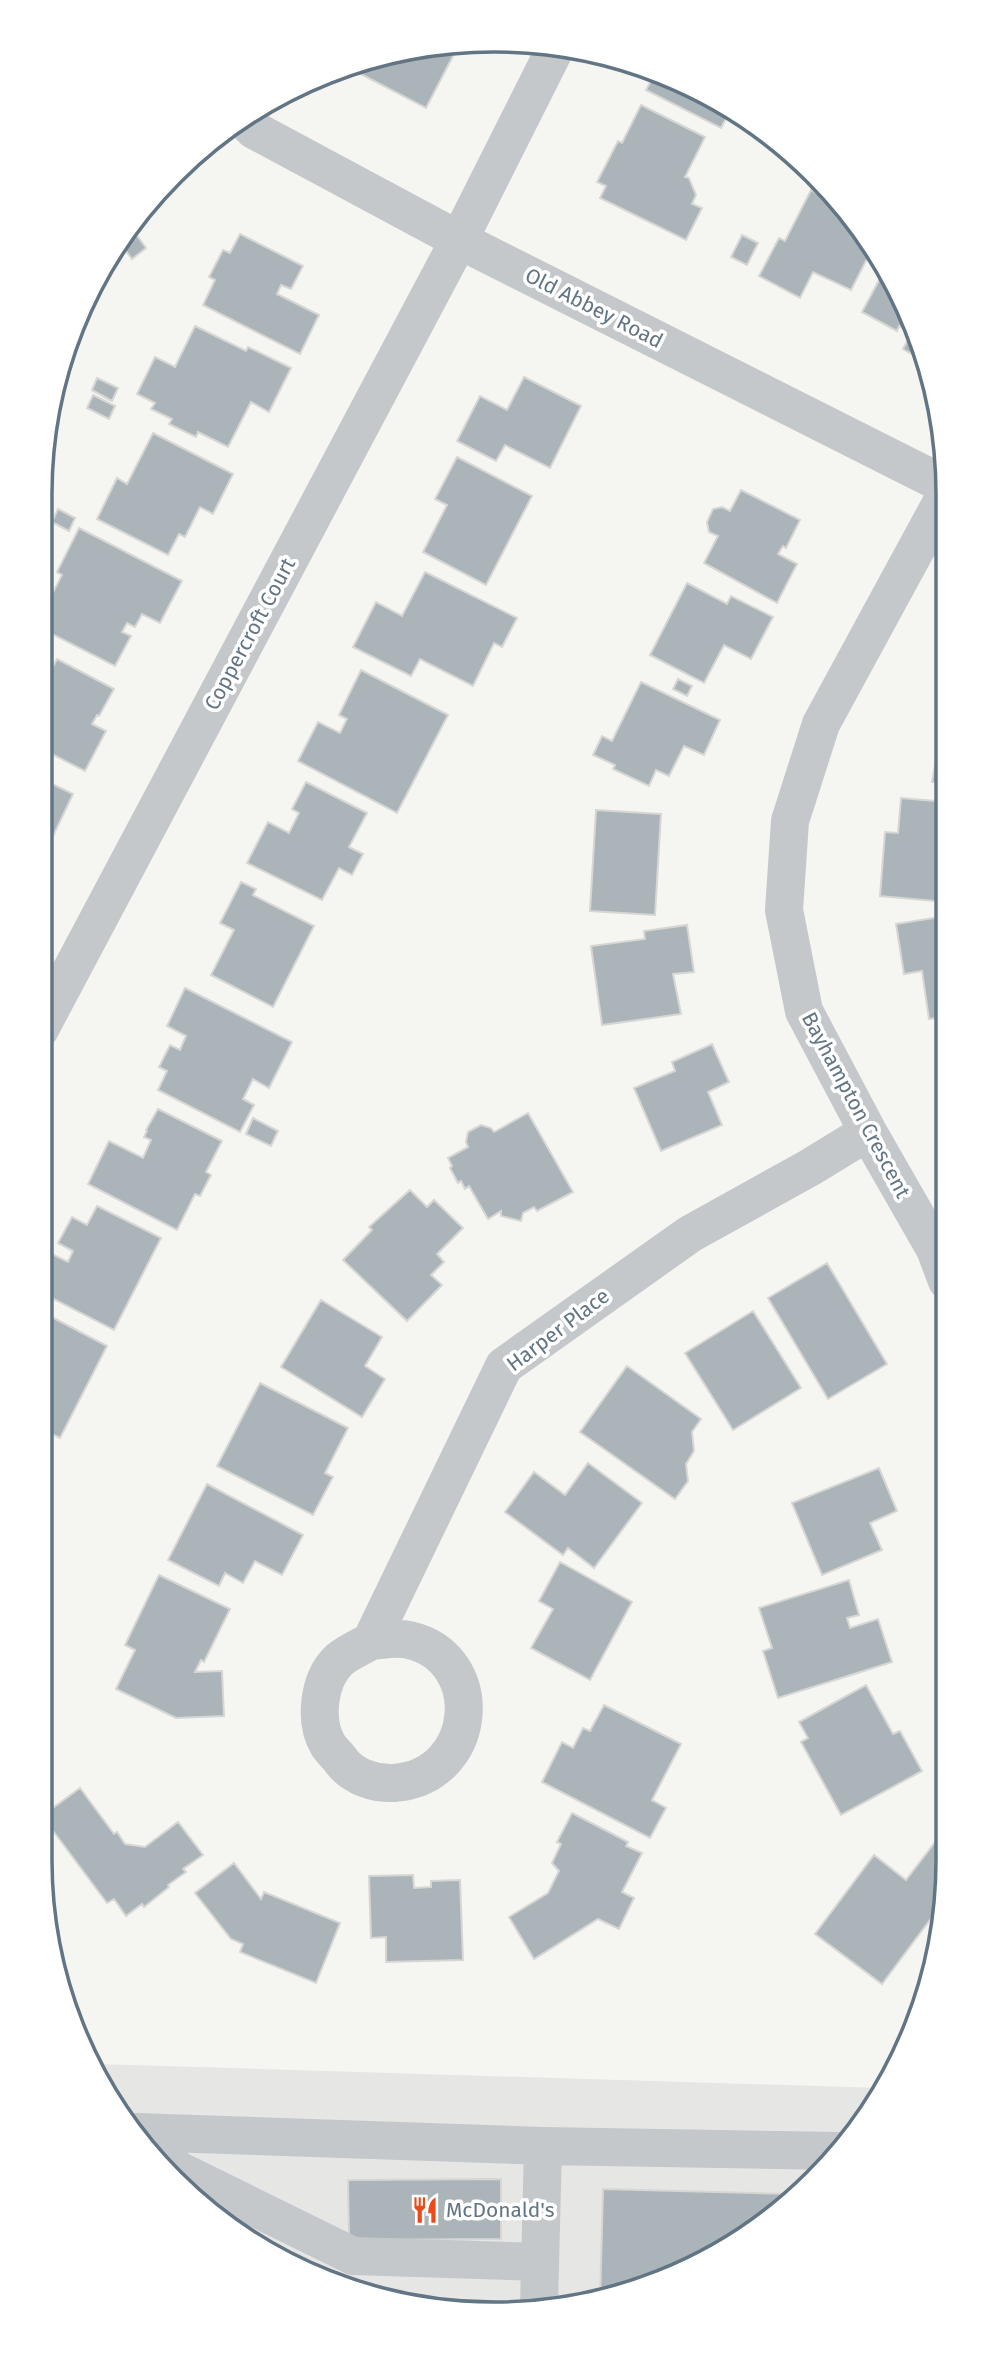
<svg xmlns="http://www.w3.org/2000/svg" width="989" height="2355" font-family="'Fira Sans',sans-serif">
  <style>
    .built { fill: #e6e7e5 }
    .building { fill: #abb4b9; stroke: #d6d7d4; stroke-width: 2 }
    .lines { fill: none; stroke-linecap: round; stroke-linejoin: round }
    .minor { stroke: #c4c8cb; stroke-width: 38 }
    .labels { text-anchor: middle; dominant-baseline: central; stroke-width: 7; stroke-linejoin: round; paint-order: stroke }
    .street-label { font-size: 21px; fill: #627584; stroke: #fff }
    .poi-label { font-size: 21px; fill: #627584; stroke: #fff; text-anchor: start }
    .rim { fill: none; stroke: #627584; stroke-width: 3.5 }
  </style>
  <rect width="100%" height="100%" fill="#f5f5f1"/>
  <path class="built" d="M97,2064L881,2088L855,2137L722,2254L584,2306L435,2311L298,2264L246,2236L153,2160Z"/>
  <path class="building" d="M445,46L455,52L426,108L355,71Z
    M656,72L731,109L721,128L646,90Z
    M641,105L705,137L685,177L689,178L696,195L692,204L702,208L686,240L600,198L606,186L597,182L618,141L622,143Z
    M811,190L835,203L838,197L872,249L851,290L813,272L800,298L759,276L779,238L785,241Z
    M155,193L160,199L142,213L153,195Z
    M133,230L146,248L132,259L123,247Z
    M240,234L303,266L291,289L281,285L277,294L319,315L300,354L203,305L215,280L209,277L223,250L230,253Z
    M742,235L758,243L747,265L731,257Z
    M885,269L902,294L922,360L903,349L912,333L899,326L897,331L862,312Z
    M195,326L246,351L248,347L291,368L269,412L251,402L228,447L198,432L196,437L169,424L172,419L151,409L155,403L137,394L155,357L175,367Z
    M524,377L581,406L550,468L505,445L496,461L457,441L480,396L507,410Z
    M97,378L118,388L112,401L92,390Z
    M93,395L115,406L109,419L87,408Z
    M153,433L233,474L213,514L200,507L185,537L179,534L168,555L97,519L117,478L127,484Z
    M457,457L532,496L486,585L423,552L447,505L435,499Z
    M741,490L800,520L786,548L783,546L778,554L797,564L777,603L704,563L718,536L709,532L707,522L713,509L722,507L730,511Z
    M58,509L75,518L69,531L52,522Z
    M79,528L182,581L160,623L142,614L135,627L127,623L122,632L131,636L115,666L40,628V618L62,575L57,572Z
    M425,572L517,618L502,647L494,643L473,686L420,659L411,676L353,647L376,602L402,616Z
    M687,583L727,604L731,596L773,617L751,659L724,645L704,683L650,655Z
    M57,659L114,689L99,716L97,715L92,724L106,731L85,771L40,748V677L47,678Z
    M361,670L448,715L397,813L298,761L318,722L340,733L347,719L339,715Z
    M678,679L692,686L687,696L673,689Z
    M641,682L720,720L704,755L684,746L669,776L656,770L649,786L613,769L615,765L593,755L602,736L612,741Z
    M946,706V784L932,782Z
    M40,778L73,794L53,836L40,830Z
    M306,782L367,813L349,847L363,854L352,875L339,868L322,900L247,863L268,822L289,833L299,813L292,809Z
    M901,798L946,802V902L880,896L885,832L898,833Z
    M596,810L661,814L655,915L590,911Z
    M241,882L256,889L253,895L314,926L273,1007L211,975L234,930L220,923Z
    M946,916V1017L929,1019L922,971L904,974L896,924Z
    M687,925L694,972L673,974L681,1014L602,1025L591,946L645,939L644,931Z
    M185,988L292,1042L269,1088L253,1079L243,1099L254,1105L240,1132L158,1090L167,1071L159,1067L170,1045L180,1050L186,1036L167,1026Z
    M712,1044L729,1082L708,1092L722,1125L661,1151L634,1088L675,1071L672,1062Z
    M158,1109L222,1141L206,1172L211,1175L200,1196L195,1194L177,1230L88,1184L109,1141L143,1158L151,1140L144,1137L147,1131L146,1130Z
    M528,1113L573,1192L537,1211L534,1207L523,1213L521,1221L501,1216V1211L488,1219L469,1186L465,1189L461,1181L458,1183L450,1168L452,1166L448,1158L468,1147L466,1142L468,1132L481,1125L491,1128L494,1132Z
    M253,1118L278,1131L271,1146L246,1134Z
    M410,1190L427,1207L434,1200L463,1228L437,1254L444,1262L431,1275L442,1285L407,1321L343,1260L372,1230L369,1227Z
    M97,1206L161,1238L114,1330L40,1292V1278L52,1254L68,1262L73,1251L58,1243L72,1217L87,1225Z
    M827,1263L887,1364L828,1399L768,1298Z
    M321,1300L382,1337L365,1366L385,1379L362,1417L281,1367Z
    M753,1311L801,1388L733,1430L685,1353Z
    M42,1312L107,1346L60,1438L40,1428Z
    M627,1366L701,1419L692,1432L694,1451L686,1464L688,1481L675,1499L580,1432Z
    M260,1383L348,1428L325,1473L333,1477L313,1515L217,1466Z
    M588,1463L642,1503L594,1568L568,1548L563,1555L505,1512L534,1472L565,1495Z
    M879,1468L897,1511L870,1523L882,1550L822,1575L792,1503Z
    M207,1484L303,1535L282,1575L255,1561L243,1583L225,1573L219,1586L168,1560Z
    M560,1562L632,1602L590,1680L531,1648L553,1609L539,1601Z
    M159,1575L230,1609L204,1662L201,1660L195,1672L222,1671L224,1716L176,1718L116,1689L135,1650L125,1645Z
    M849,1580L859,1615L847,1618L850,1628L878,1619L892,1662L778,1698L763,1651L772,1648L759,1608Z
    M866,1685L893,1734L900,1731L922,1771L841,1815L801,1742L808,1738L799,1722Z
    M604,1705L681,1744L652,1800L666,1808L650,1838L542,1782L562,1742L573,1748L583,1728L590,1731Z
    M80,1788L114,1834L117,1832L125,1844L145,1847L178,1822L203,1855L183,1869L186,1872L168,1885L169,1887L144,1907L142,1904L126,1916L114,1899L107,1903L42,1816Z
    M572,1813L628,1842L626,1846L642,1853L622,1892L634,1898L619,1929L598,1919L534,1959L509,1917L548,1893L559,1871L552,1863L561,1844L557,1842Z
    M949,1824V1861L941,1905L882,1984L815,1934L874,1855L906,1880Z
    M234,1863L261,1899L264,1892L340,1923L316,1983L240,1952L243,1944L231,1939L195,1893Z
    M413,1875L414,1888L431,1887V1881L460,1880L463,1960L386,1962V1937L371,1938L369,1876Z
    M501,2179V2239L349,2240L348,2180Z
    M603,2189L790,2194L722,2254L600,2300Z"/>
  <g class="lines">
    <path class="minor" d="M247,123L254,130L459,240L945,485
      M945,496L821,724L790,821L784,910L804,1011L868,1132L935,1249L947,1281
      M40,1029L459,240L553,53
      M371,1641C383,1640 398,1637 409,1640C489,1658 479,1777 394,1783C375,1784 354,1777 342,1762C338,1756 332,1751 328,1745C314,1721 318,1680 339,1660C348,1652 361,1647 371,1641L504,1366L690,1234L809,1168L868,1132
      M137,2132L543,2146L839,2151
      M168,2133L170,2166L353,2256L540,2262
      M539,2307L543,2146"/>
  </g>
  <defs>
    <symbol id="restaurant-bare" viewBox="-9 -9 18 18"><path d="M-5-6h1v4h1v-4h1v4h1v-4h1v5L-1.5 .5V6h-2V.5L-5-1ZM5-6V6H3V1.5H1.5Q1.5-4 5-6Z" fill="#ee4a19" stroke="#fff" stroke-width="2.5" paint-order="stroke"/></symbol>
  </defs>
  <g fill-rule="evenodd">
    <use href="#restaurant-bare" x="406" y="2191" width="38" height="38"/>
  </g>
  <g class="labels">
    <g class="street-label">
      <text transform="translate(594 308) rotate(27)">Old Abbey Road</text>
      <text transform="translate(250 634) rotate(-62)">Coppercroft Court</text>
      <text transform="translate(856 1105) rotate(62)">Bayhampton Crescent</text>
      <text transform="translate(558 1330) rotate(-37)">Harper Place</text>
    </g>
    <g class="poi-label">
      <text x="446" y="2210">McDonald's</text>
    </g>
  </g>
  <path d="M0 0H989V2355H0ZM494 52H494A442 442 0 0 1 936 494V1860A442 442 0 0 1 494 2302H494A442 442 0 0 1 52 1860V494A442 442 0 0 1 494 52Z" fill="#fff" fill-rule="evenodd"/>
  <path class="rim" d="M494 52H494A442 442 0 0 1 936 494V1860A442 442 0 0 1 494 2302H494A442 442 0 0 1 52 1860V494A442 442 0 0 1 494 52Z"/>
</svg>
